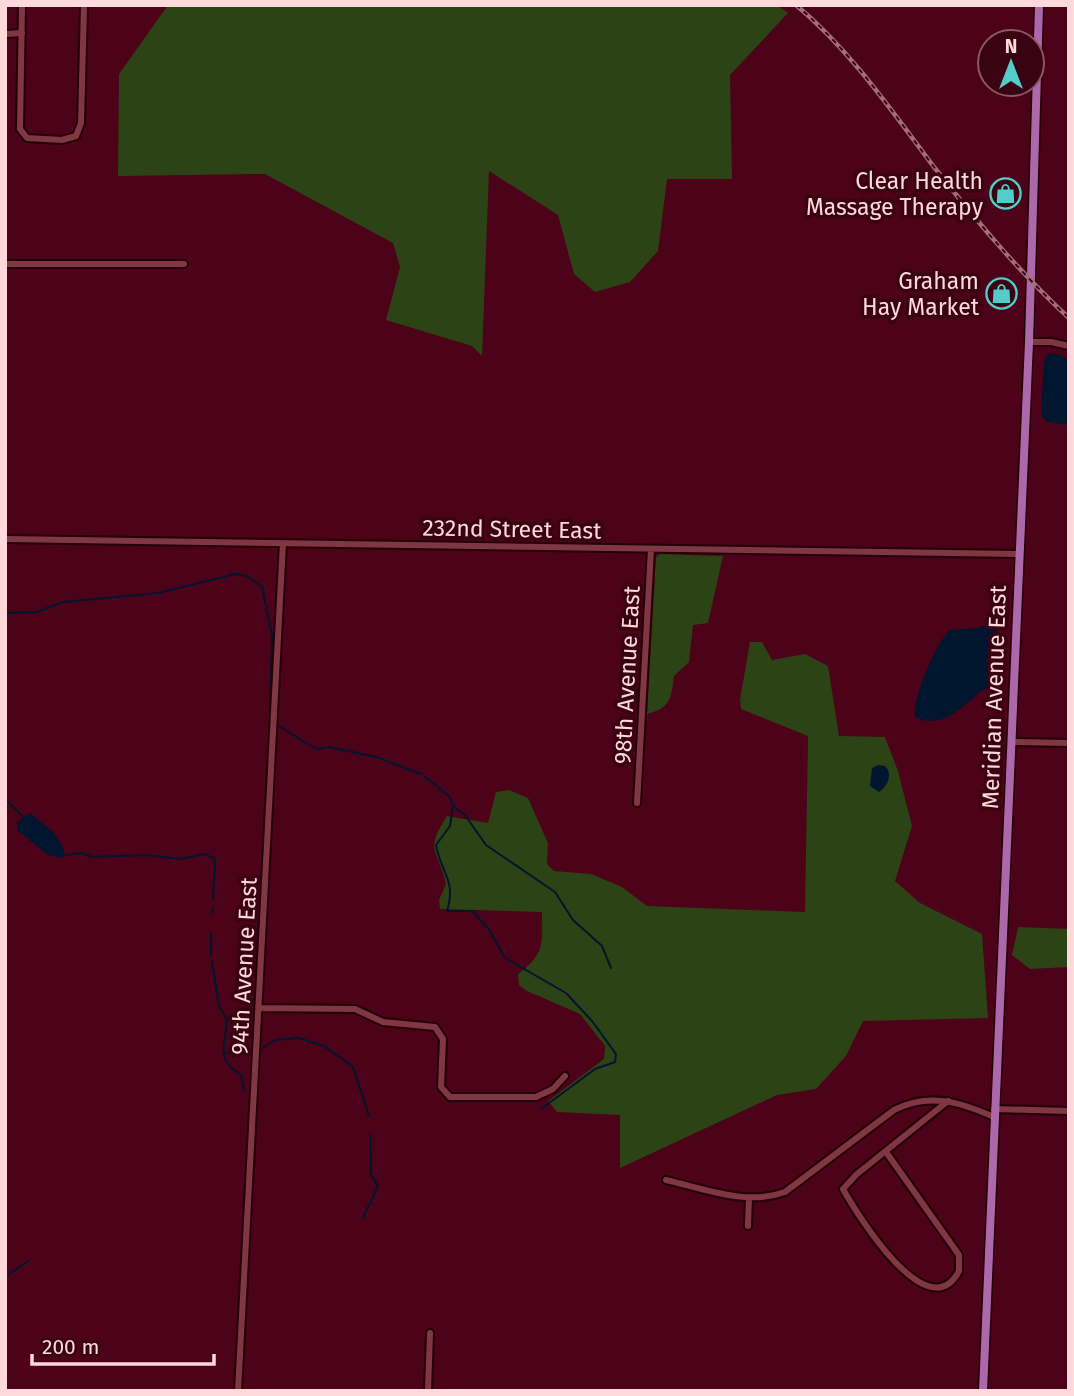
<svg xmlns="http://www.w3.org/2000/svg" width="1074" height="1396" font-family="'Fira Sans',sans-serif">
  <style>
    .green { fill: #2c4316 }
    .water { fill: #00152e }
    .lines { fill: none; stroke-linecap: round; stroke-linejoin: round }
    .stream { stroke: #00152e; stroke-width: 2 }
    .minor-casing { stroke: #230107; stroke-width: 10 }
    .major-casing { stroke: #230107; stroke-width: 11 }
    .minor { stroke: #813643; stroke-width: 6 }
    .major { stroke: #ad67ab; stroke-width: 8 }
    .rail-casing { stroke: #a46d79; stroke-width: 4.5 }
    .rail { stroke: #3a0311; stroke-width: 2; stroke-dasharray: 5; stroke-linecap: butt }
    .labels { text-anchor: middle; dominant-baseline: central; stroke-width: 7; stroke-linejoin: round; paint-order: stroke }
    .poi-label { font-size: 23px; fill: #fed9dc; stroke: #3a0311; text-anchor: end }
    .street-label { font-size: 23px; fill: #fed9dc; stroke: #3a0311 }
  </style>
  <rect width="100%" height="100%" fill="#4c0218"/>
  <path class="green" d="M168,5H777L788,13L730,75L732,179H667L658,251L630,282L595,292L574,274L558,215L489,171L482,356L472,346L386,320L400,267L393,243L265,174L118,176L119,74Z
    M660,554L723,556L708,623L693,625L689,662L674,676C671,698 671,708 647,714L656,557Z
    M750,642H762L772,660L805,654L828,666L839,736L885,737L898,771L912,826L895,881L920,903L982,934L988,1018L863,1021L846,1056L816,1089L777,1095L620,1168V1115L557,1112L548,1101L604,1059L605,1046L580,1014L527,991L519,985L518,974C545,954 542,944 542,912L440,909L439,900L446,884C439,849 423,853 447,816L488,823L496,792L509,790L528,798L548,843L547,864L554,871L591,874L622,887L647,906L805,912L808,736L741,709L740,700Z
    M1018,927L1069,929V967L1030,969L1012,955Z"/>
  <path class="water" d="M1048,353L1061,355L1069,361V425L1047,422L1041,415L1044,361Z
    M990,624L997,631L996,657L987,658L986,661L994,665L992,684C968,698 946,733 915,717C912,699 936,643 950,630L978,628Z
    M878,765L885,766C893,774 888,786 879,792L870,786L872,768Z
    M30,813L53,832L64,849L63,858L48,855L17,830V822Z"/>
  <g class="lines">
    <path class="stream" d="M5,613L37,612L63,602L158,593L235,574L247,576L262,587L272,635L270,717
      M279,726L316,749L329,747L376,757L421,774
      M424,776L450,797L453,806L465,815L486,845L555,892L573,920L602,946L611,968
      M5,799L22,816
      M453,806L450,826L436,845C440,871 457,881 447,911H472L488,928L505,958L566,993L592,1021L616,1054L615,1062L595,1069L541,1109
      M65,855L82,853L92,857L146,855L181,859L203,854L214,858L215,862L213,898
      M213,913V907
      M211,956V933
      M212,962L219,1007L227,1019C226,1046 214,1058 241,1075L244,1091
      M261,1049L275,1040L298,1038L324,1046L353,1067L369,1116
      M223,1054L253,1050
      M363,1218L378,1186L371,1175L370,1135
      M5,1277L28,1261"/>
    <defs>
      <path id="minor" d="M22,5L20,129L27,138L62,140L76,136L81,123L84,5
        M5,34L22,33
        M5,264H184
        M1029,342H1051L1069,346
        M5,539L1019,554
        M1011,742L1069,743
        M637,803L651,549
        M259,1008L355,1009L383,1022L435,1027L443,1039L441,1087L450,1097H536L553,1089L565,1076
        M994,1109L1069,1111
        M886,1152L959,1255V1271C928,1330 857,1214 843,1189L857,1174L948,1101
        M666,1180C705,1189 746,1206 785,1192L894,1110C929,1092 960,1102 994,1117
        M748,1226L749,1198
        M238,1391L283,543
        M428,1391L430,1333"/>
      <path id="major" d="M983,1391L1029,342L1039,5"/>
    </defs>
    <use href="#minor" class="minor-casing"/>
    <use href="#major" class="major-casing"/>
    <use href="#minor" class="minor"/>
    <use href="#major" class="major"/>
    <defs>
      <path id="rail" d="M796,5C851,51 891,110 934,167C976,220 1019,272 1069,318"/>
    </defs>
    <use href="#rail" class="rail-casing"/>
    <use href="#rail" class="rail"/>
  </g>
  <defs>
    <symbol id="shop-ring" viewBox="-11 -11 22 22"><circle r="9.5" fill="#3a0311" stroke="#53cdc9" stroke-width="1.5"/><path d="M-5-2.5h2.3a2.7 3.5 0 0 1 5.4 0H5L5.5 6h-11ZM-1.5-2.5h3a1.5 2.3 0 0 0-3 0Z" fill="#53cdc9"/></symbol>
  </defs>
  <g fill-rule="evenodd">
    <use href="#shop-ring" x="988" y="176" width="35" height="35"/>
    <use href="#shop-ring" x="984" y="276" width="35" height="35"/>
  </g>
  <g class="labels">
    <g class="poi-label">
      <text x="983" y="181">Clear Health<tspan x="983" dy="26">Massage Therapy</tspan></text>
      <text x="979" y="281">Graham<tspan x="979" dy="26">Hay Market</tspan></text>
    </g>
    <g class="street-label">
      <text transform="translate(512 529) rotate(1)">232nd Street East</text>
      <text transform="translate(627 675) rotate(-87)">98th Avenue East</text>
      <text transform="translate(994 697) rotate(-88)">Meridian Avenue East</text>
      <text transform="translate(244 966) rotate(-87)">94th Avenue East</text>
    </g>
  </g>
  <rect width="1074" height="1396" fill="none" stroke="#fed9dc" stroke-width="14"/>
  <g transform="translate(1011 63)"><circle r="33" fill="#3a0311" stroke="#885962" stroke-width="2"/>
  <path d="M0-5L12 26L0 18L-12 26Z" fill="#53cdc9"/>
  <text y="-10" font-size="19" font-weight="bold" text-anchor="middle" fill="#fed9dc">N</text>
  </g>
  <path d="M32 1354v10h182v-10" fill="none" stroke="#fed9dc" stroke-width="3.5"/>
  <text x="42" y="1354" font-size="21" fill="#fed9dc" stroke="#3a0311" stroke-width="5" paint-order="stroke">200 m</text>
</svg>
